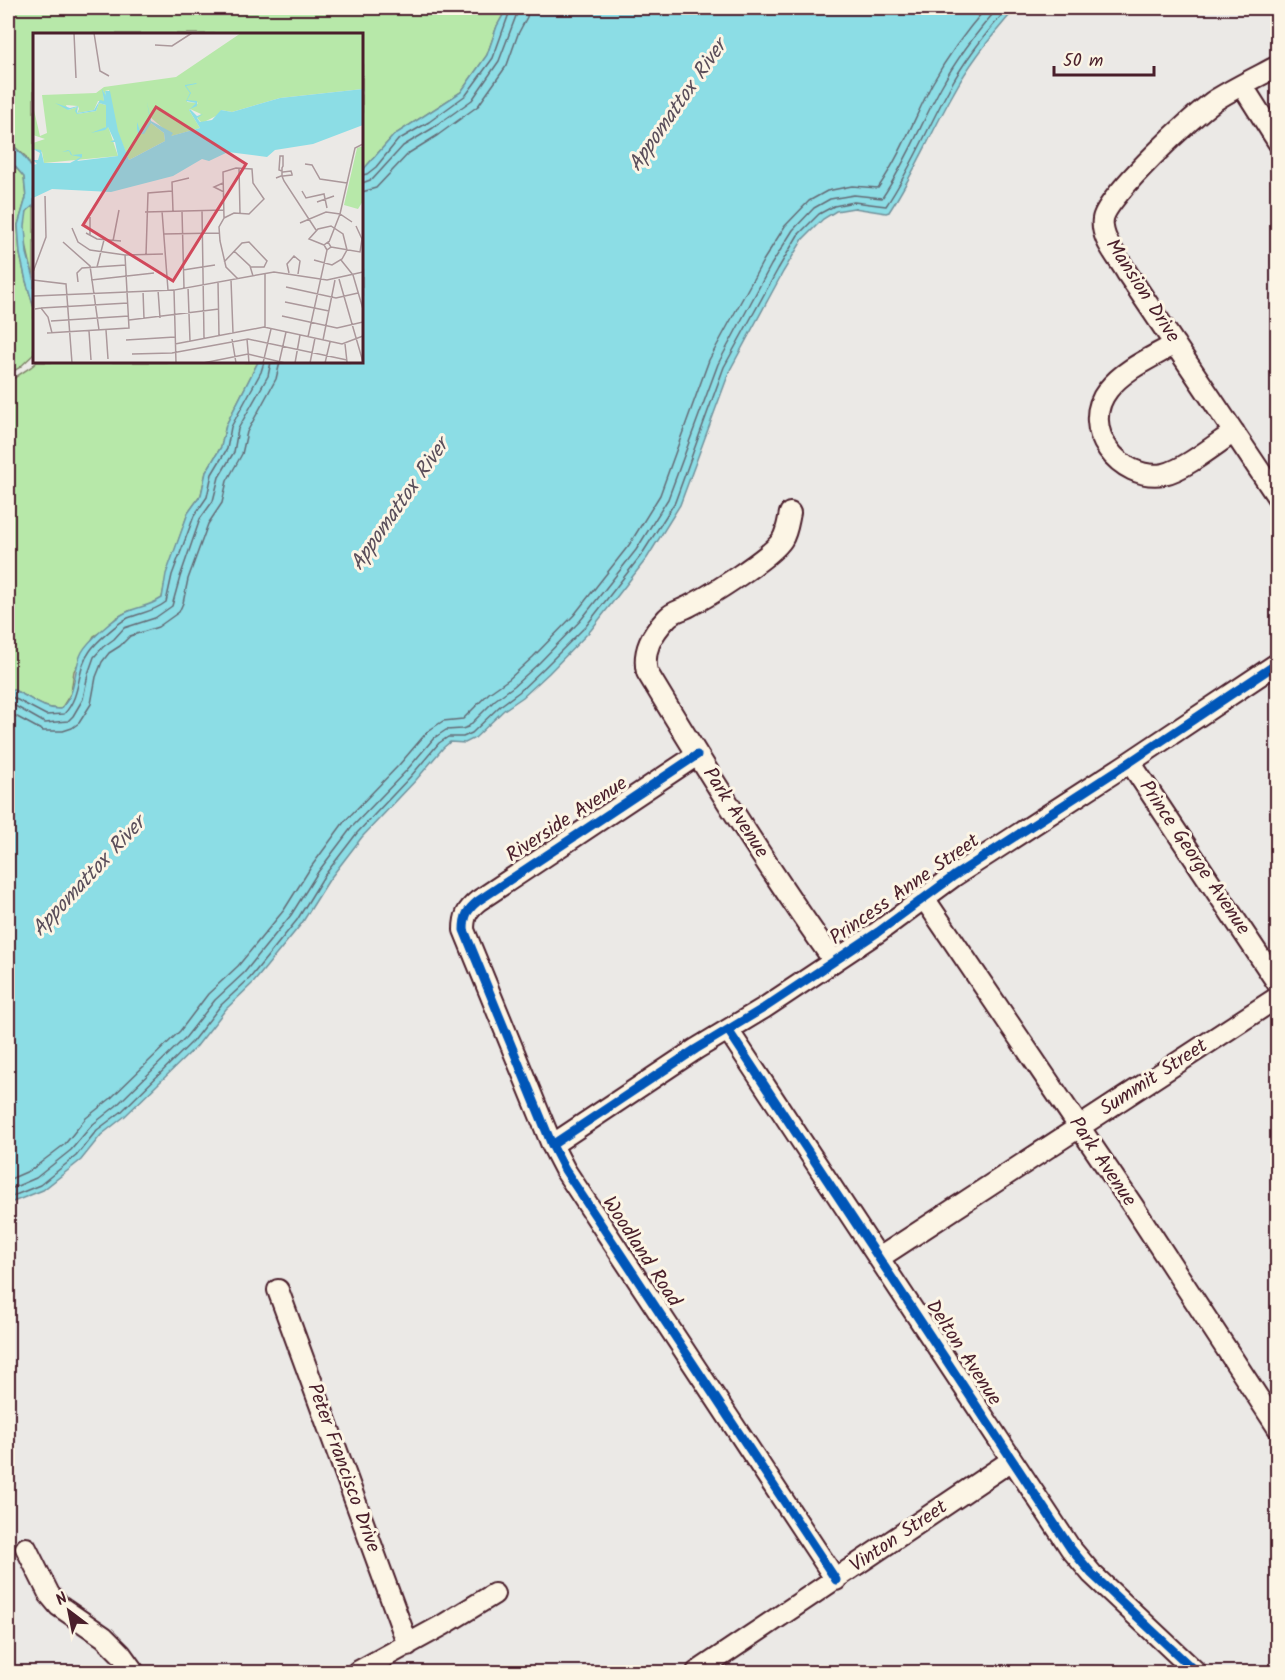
<svg xmlns="http://www.w3.org/2000/svg" width="1285" height="1680" font-family="Kalam,sans-serif">
  <style>
    .green { fill: #b7e8a9; stroke: #80846a; stroke-width: 1.5 }
    .water { fill: #8cdde5; stroke: #72919b; stroke-width: 1.5 }
    .lines { fill: none; stroke-linecap: round; stroke-linejoin: round }
    .shore { stroke: #646b75; stroke-width: 1.5 }
    .minor-casing { stroke: #4a1f2b; stroke-width: 24 }
    .minor { stroke: #fcf5e5; stroke-width: 20 }
    .cycleway-casing { stroke: #fcf5e5; stroke-width: 13 }
    .cycleway { stroke: #0057b8; stroke-width: 9 }
    .labels { text-anchor: middle; dominant-baseline: central; stroke-width: 6; stroke-linejoin: round; paint-order: stroke }
    .street-label { font-size: 20px; fill: #4a1f2b; stroke: #fcf5e5 }
    .water-label { font-size: 21px; font-style: italic; fill: #5a4e5a; stroke: #fcf5e5 }
    .inset-road { fill: none; stroke: #ab989b; stroke-width: 1.5 }
    .view { fill: #d1495b; fill-opacity: 0.15; stroke: #d1495b; stroke-width: 3 }
    .inset-edge { fill: none; stroke: #4a1f2b; stroke-width: 3 }
  </style>
  <rect width="100%" height="100%" fill="#ebe9e6"/>
  <filter id="ink" filterUnits="userSpaceOnUse"><feTurbulence type="fractalNoise" baseFrequency=".0167" numOctaves="2"/><feDisplacementMap in="SourceGraphic" scale="12" xChannelSelector="R" yChannelSelector="G"/><feConvolveMatrix kernelMatrix="1 2 1 2 8 2 1 2 1" color-interpolation-filters="sRGB"/></filter>
  <g filter="url(#ink)">
    <path class="green" d="M8,8H507L497,26L487,55L461,92L394,135L362,171V34H34V172L25,156L8,141Z
      M8,158L24,177L26,198L18,225L20,254L26,281L34,308V354L19,368L8,374Z
      M34,205V278C30,262 19,226 27,211C29,208 32,207 34,205Z
      M37,362H258L226,425L221,447L206,472L201,495L188,513L167,574L162,598L150,606L129,611L116,618L106,629L94,636L74,671L71,693L61,709C40,710 28,694 8,688V382L31,367Z"/>
    <path class="water" d="M507,8H1016C992,35 970,62 953,94C931,133 914,174 889,212L886,213L854,208L836,211L823,219L803,239L783,272L730,370L680,505L647,558L591,630L549,673L523,697L504,710L475,738L465,743L450,742L443,748L416,780L362,837L329,880L302,923L254,982L226,1009L197,1046L125,1116L101,1135L81,1160L43,1190L8,1204V764L10,759L8,755V688C28,694 40,710 61,709C65,704 69,698 71,693C76,679 75,665 82,652C88,641 115,617 127,612C140,606 148,607 162,598L166,574L188,513L201,495L206,472L221,447L226,425L258,362H362V171L394,135L461,92L487,55L497,26Z
      M8,141C35,166 35,168 34,205L27,211L25,226L27,253L34,278V308L26,281L20,254L18,225L26,198L24,177L8,158Z"/>
    <g class="lines">
      <path class="shore" d="M362,175L367,174L376,167L398,140L429,122L466,95L493,58L511,8
        M362,183L373,179L403,146L433,128L472,100L499,61L519,8
        M362,192L376,188L409,153L438,135L478,106L507,65L518,34L527,17L528,8
        M8,695L46,715L64,714C82,695 76,670 90,651C96,642 119,622 128,618C143,612 153,612 166,602L172,575L194,516L207,497L212,474L227,449L231,427L261,372L264,362
        M8,702L45,723L68,721L73,716L83,699L88,674L94,657L103,647L114,639L124,628L155,618L172,606L180,577L200,519L213,501L219,477L234,452L238,429L268,376L271,362
        M8,712L43,731H63L72,728L79,723L91,704L96,677L102,662L109,653L120,646L130,636L158,627L179,612L183,603L188,579L208,524L222,503L227,481L242,454L247,432L276,379L280,362
        M8,1180L31,1170L65,1144L86,1118L110,1099L180,1031L208,994L238,966L284,910L311,867L344,822L399,765L428,731L443,721L463,719L489,693L509,679L533,657L574,615L629,545L660,495L709,360L763,261L785,226L809,201L827,191L852,186L878,188C900,156 914,119 932,84C947,57 966,31 986,8
        M8,1190L36,1178L71,1150L92,1125L116,1106L186,1037L215,1000L244,973L291,915L318,872L352,827L406,771L434,738L446,730L462,729L468,727L495,700L514,686L539,663L580,621L636,550L668,499L718,364L771,265L793,230L814,208L830,199L854,195L882,198C906,163 921,124 941,87C957,58 977,32 998,8
        M8,1198L40,1185L76,1156L97,1130L121,1112L192,1042L221,1005L250,978L297,920L324,876L357,833L411,776L439,743L448,737H463L472,733L500,706L519,692L544,668L586,626L642,554L675,502L724,367L778,269L798,235L819,214L834,206L854,202L886,206C911,169 927,129 948,91C964,60 985,34 1008,8"/>
      <defs>
        <path id="minor" d="M1278,66C1257,77 1236,87 1217,99C1195,113 1106,197 1103,219C1100,238 1118,257 1127,273L1278,498
          M1242,85L1278,142
          M1175,344C1153,357 1124,369 1108,390C1078,428 1120,482 1164,474C1184,470 1216,444 1234,432
          M790,513C788,522 787,532 782,540C771,557 711,595 691,605C683,610 673,611 667,618C652,634 642,651 647,672C706,770 767,868 834,961
          M697,755L478,901C467,910 464,916 464,930L552,1145L565,1170L836,1580
          M1130,762L1278,984
          M924,898L1133,1206L1278,1428
          M728,1030L1071,1549L1092,1574L1196,1672
          M552,1145L696,1049L764,1008L878,932L954,876L1130,762L1278,663
          M879,1258L1278,997
          M278,1290L408,1645
          M26,1548L49,1594L59,1606L104,1637L121,1654L134,1672
          M357,1672L443,1625L494,1594
          M697,1672L1012,1460"/>
      </defs>
      <use href="#minor" class="minor-casing"/>
      <use href="#minor" class="minor"/>
      <defs>
        <path id="cycleway" d="M697,755L478,901C467,910 464,916 464,930L552,1145L565,1170L836,1580
          M728,1030L1071,1549L1092,1574L1196,1672
          M552,1145L696,1049L764,1008L878,932L954,876L1130,762L1278,663"/>
      </defs>
      <use href="#cycleway" class="cycleway-casing"/>
      <use href="#cycleway" class="cycleway"/>
    </g>
  </g>
  <g class="labels">
    <g class="street-label">
      <text transform="translate(1142 291) rotate(57)">Mansion Drive</text>
      <text transform="translate(735 813) rotate(57)">Park Avenue</text>
      <text transform="translate(567 820) rotate(-33)">Riverside Avenue</text>
      <text transform="translate(1194 858) rotate(56)">Prince George Avenue</text>
      <text transform="translate(905 890) rotate(-35)">Princess Anne Street</text>
      <text transform="translate(1154 1078) rotate(-33)">Summit Street</text>
      <text transform="translate(1102 1162) rotate(56)">Park Avenue</text>
      <text transform="translate(641 1252) rotate(57)">Woodland Road</text>
      <text transform="translate(963 1353) rotate(57)">Delton Avenue</text>
      <text transform="translate(343 1468) rotate(70)">Peter Francisco Drive</text>
      <text transform="translate(899 1537) rotate(-34)">Vinton Street</text>
    </g>
    <g class="water-label">
      <text transform="translate(678 106) rotate(-55)">Appomattox River</text>
      <text transform="translate(400 505) rotate(-55)">Appomattox River</text>
      <text transform="translate(89 877) rotate(-47)">Appomattox River</text>
    </g>
  </g>
  <g transform="translate(33 33)">
    <rect width="330" height="330" fill="#ebe9e6"/>
    <path d="M208,0H330V56L247,65L199,79L188,77L187,81L169,90L164,85L168,81L157,76L165,70L161,68H154L156,63L154,69L164,70L156,77L167,95L135,104L138,102L117,84L118,90L131,100L132,108L96,127L84,98L85,107L76,57L72,58L75,69L70,58L71,68H65L61,77L44,80L46,76L45,73L33,72L35,77L44,74V81L63,78L66,70L73,72L83,106L74,91L72,96L75,93L85,123L11,130L9,119L0,116V110L12,106L0,102V73L7,103L14,100L9,62L63,60L71,54L143,44ZM330,113V168L325,176L311,172L324,115Z" fill="#b7e8a9"/>
    <path d="M164,50L163,51L153,53L158,60L154,67L164,68V73L157,76L164,83L170,81L164,85L167,89L179,87L188,77L199,79L247,65L330,56V92L280,111L242,117L234,124L195,119L176,128L169,126L140,143L78,159L19,156L0,165V132L4,131L0,127H5L7,120L0,116L8,117L11,130H37L48,124L38,122L36,118L29,119L35,117L37,118L39,122L49,121V124L44,128L85,123L82,109H77L81,107L75,94L72,97L58,100L73,94V72L66,70L63,78L44,81L42,78L44,74L35,77L22,70L37,75L45,73L44,80L61,77L67,67L71,68L69,56L73,63L72,58H77L85,98L96,127L132,108L131,100L118,90L111,101H107L105,100L104,96V89L108,101L117,88L114,69L118,88L140,100L138,103L167,95L156,77L163,70L153,68L157,60L152,53V52Z" fill="#8cdde5"/>
    <path class="inset-road" d="M41,0L43,45M61,0L67,38L76,43M122,12L139,13L159,0M272,131L279,132L287,146L314,150M206,135L207,180M243,145L248,143H250L259,142V141L258,138L250,139H249V138L246,137L247,123H250V133L249,135V143L251,148L283,197M190,150L181,154L191,159M269,158L273,165L291,161L294,175M284,169L301,163M169,177L171,305M129,178L135,257M140,178L139,149L156,145M149,178L151,255M112,179L191,177M57,184V203M191,185L201,180L216,181L231,166L220,150L219,136L203,135L190,139L191,185L186,194L187,208L193,234L205,246M267,190L293,179L307,181L319,189M39,195L45,209L57,217L92,222L130,221M53,200L64,206L88,208M130,201L186,200M80,208L86,177M30,209L57,233L66,297M296,209L307,181L322,115L330,111M298,214L327,219L329,206L323,193M201,218L217,233L220,243M113,222L115,160L139,158M281,227L299,232L309,226L314,217L310,201L298,193L285,196L276,206L291,212M308,227L320,242M191,229L209,210L216,209L234,228L231,234H218M64,234L71,207M150,237L182,232M0,239L13,204L12,163M256,240L254,231L261,223L267,228L265,241M320,242L330,276M306,246L330,329M0,247L33,251L39,330M58,247L121,240M198,247L200,300M45,249L44,240L49,235L93,232M185,249L186,303M155,254L157,308M253,254L303,265L325,260M125,257L127,285M110,258L111,286M1,263L141,257M252,269L296,278M8,275L95,270M2,276L8,275L15,284L19,300M249,283L304,295L330,289M96,287L186,276M18,288L96,283M232,294V241M73,297L75,326M56,298L58,327M14,300L96,295L92,222M275,304L294,217L298,214L295,209L291,212L294,217M199,306L203,330M214,306L216,330M93,307L142,304M290,307L302,247M142,311L231,294L309,311L330,303M312,311L314,329M99,321L139,320L215,306L314,327M143,330L141,257L241,239L294,247L330,239M170,330L215,321L252,330M230,330L238,296M246,330L253,299M262,330L267,302M277,330L282,305M292,330L297,309"/>
    <path class="view" d="M123,74L213,131L140,248L50,192Z"/>
    <rect width="330" height="330" class="inset-edge"/>
  </g>
  <rect width="1285" height="1680" fill="none" stroke="#fcf5e5" stroke-width="30"/>
  <rect x="15" y="15" width="1255" height="1650" fill="none" stroke="#4a1f2b" stroke-width="2" filter="url(#ink)"/>
  <g transform="translate(69 1611) rotate(328)" stroke="#fcf5e5" stroke-width="4.5" paint-order="stroke">
  <path d="M0-4.5L10 22L0 15L-10 22Z" fill="#4a1f2b"/>
  <text y="-9" font-size="16" font-weight="bold" text-anchor="middle" fill="#4a1f2b">N</text>
  </g>
  <path d="M1054 66v9h100v-9" fill="none" stroke="#4a1f2b" stroke-width="3"/>
  <text x="1063" y="66" font-size="18" fill="#4a1f2b" stroke="#fcf5e5" stroke-width="4.5" paint-order="stroke">50 m</text>
</svg>
